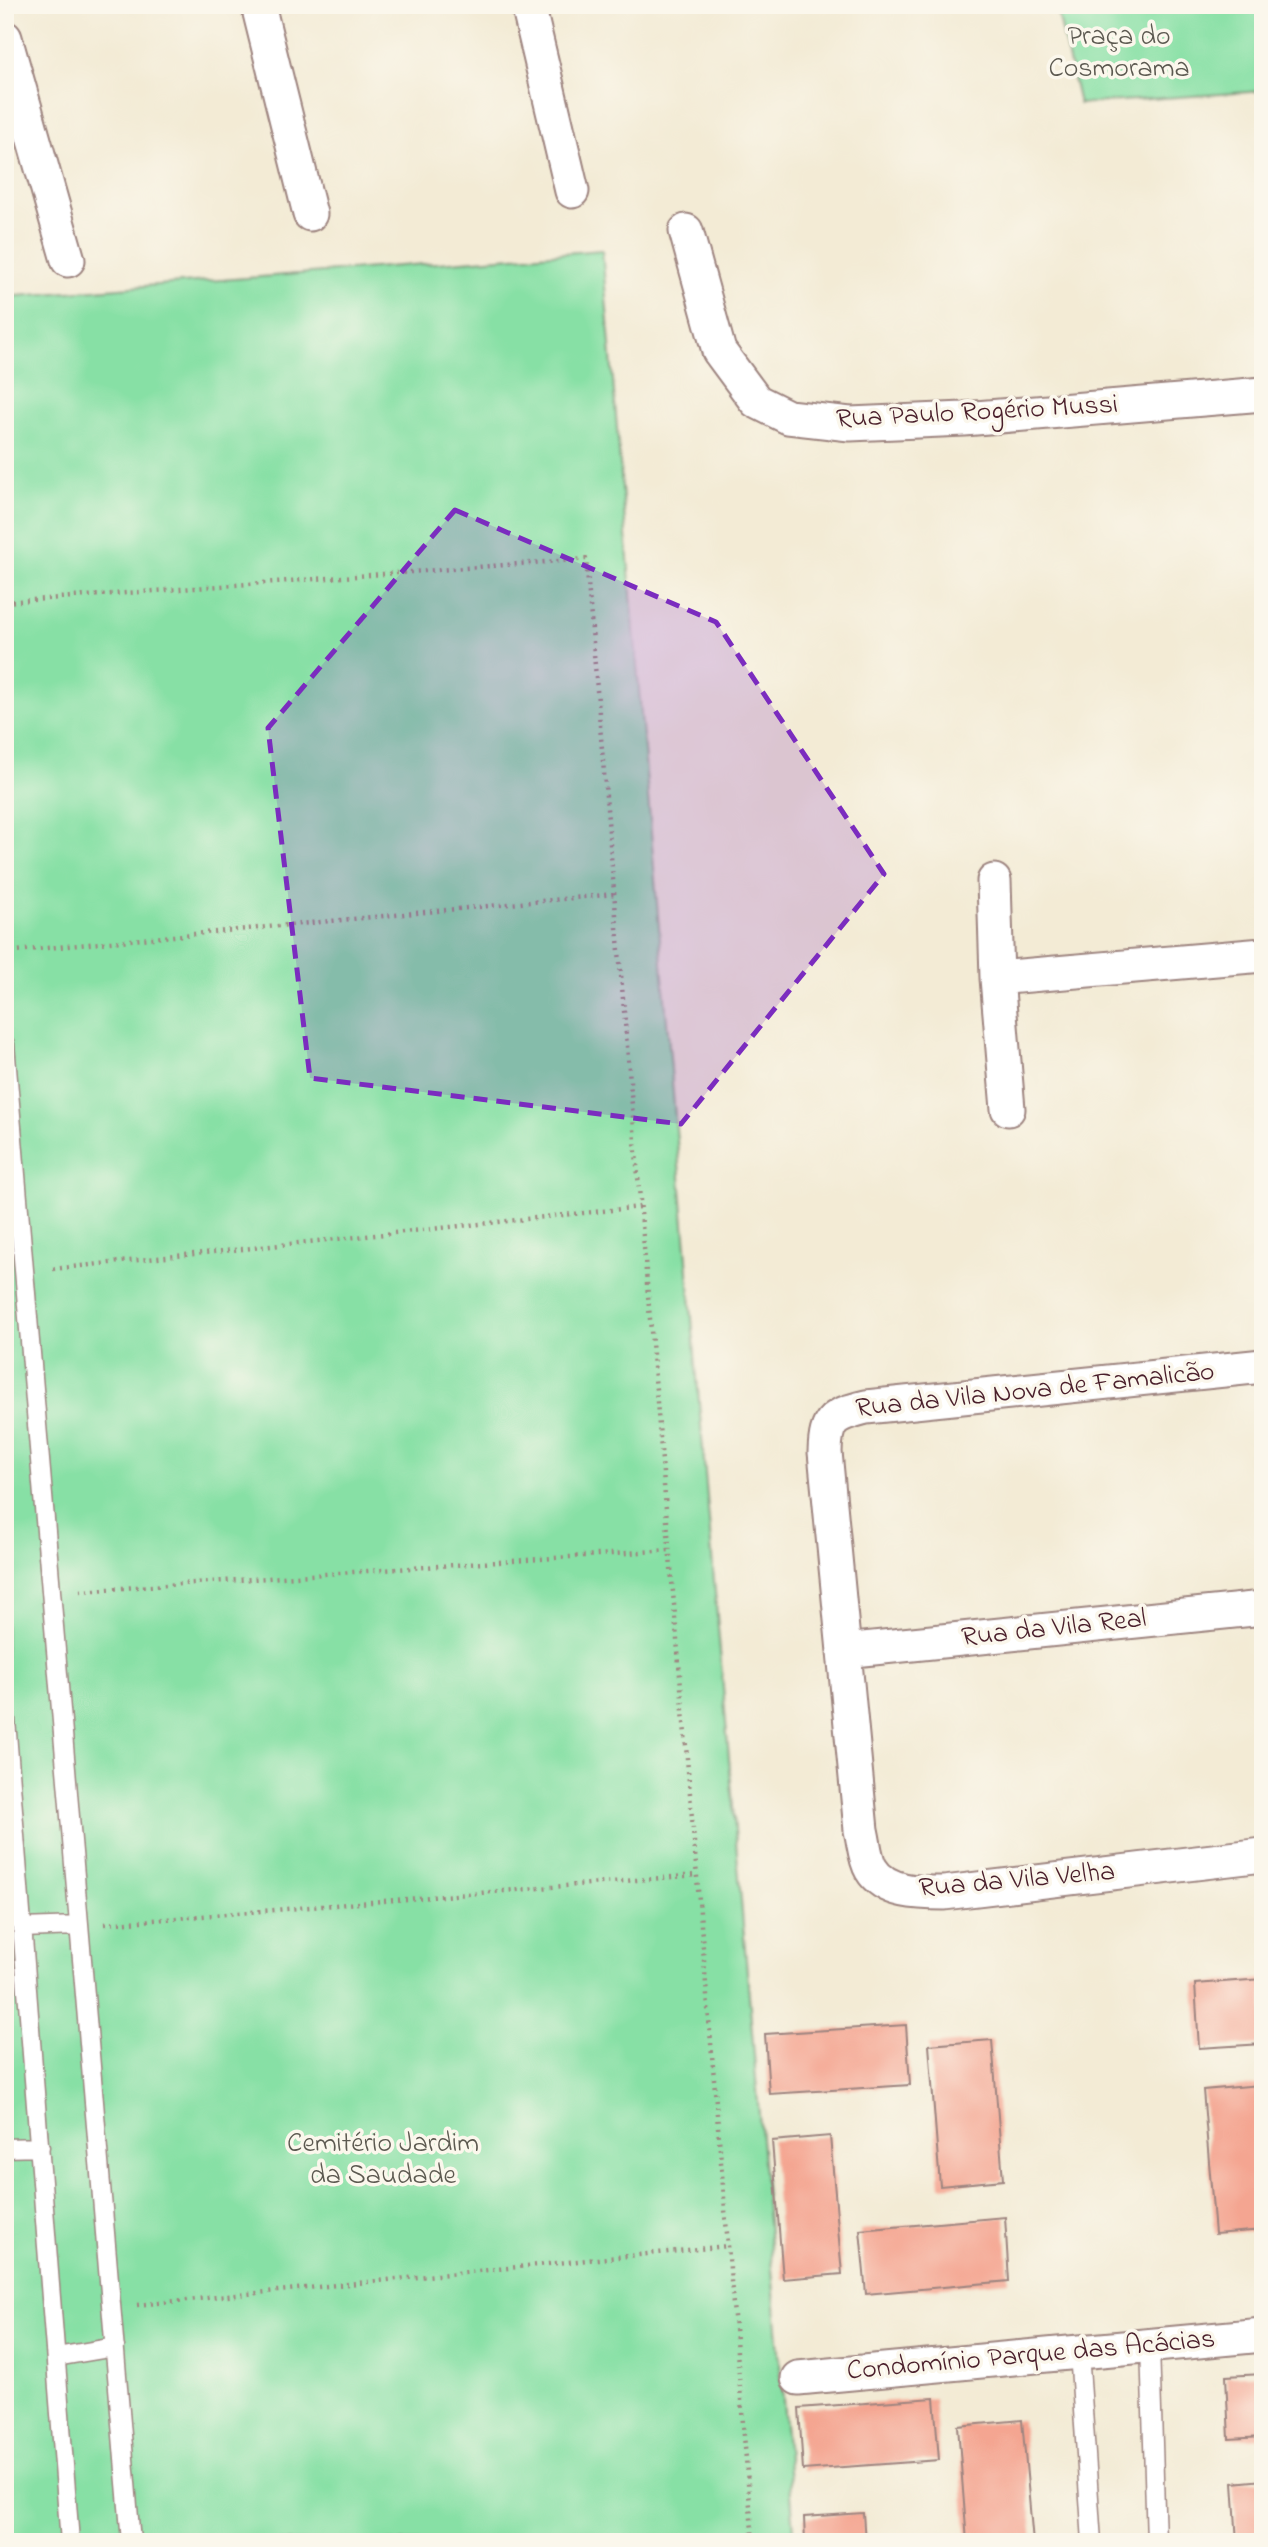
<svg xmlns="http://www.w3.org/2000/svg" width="1268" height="2547" font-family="'Indie Flower',sans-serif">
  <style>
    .green { fill: #87e0a5; stroke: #688068; stroke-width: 2 }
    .building { fill: #f4a591 }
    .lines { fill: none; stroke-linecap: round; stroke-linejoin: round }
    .service-casing { stroke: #9e8580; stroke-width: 21 }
    .minor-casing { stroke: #9e8580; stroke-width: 37 }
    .path { stroke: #9e8580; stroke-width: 4.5; stroke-dasharray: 2 5; stroke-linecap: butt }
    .service { stroke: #fff; stroke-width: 18 }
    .minor { stroke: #fff; stroke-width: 33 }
    .marked { fill: #7b2cbf; fill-opacity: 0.2; stroke: #7b2cbf; stroke-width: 5; stroke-dasharray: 14 9; stroke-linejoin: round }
    .labels { text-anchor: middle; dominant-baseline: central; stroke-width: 7; stroke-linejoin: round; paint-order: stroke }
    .park-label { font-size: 28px; fill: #5c5950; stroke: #fbf7ec }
    .street-label { font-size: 28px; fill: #4a1f2b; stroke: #fbf7ec }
  </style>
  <rect width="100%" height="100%" fill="#fbf7ec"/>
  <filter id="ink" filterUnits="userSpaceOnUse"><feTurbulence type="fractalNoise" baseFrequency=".0143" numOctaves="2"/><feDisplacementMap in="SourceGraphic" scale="14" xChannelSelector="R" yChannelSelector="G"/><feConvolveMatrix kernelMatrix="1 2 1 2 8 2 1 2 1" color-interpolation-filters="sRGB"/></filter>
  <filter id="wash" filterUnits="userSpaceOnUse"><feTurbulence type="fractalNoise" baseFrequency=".00686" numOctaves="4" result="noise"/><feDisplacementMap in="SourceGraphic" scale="28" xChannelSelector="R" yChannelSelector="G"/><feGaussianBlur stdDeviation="1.57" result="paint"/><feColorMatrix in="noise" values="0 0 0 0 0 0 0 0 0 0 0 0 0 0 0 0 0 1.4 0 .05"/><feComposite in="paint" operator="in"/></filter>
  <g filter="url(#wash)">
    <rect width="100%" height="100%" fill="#f3ebd5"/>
    <path class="green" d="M1056,5H1263V91L1079,104Z
      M602,250L795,2542H5V297Z"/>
    <g id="blocks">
      <path class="building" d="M1263,1979V2044L1199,2048L1195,1984Z
        M906,2025L910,2085L769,2094L765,2034Z
        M992,2040L1003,2180L940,2186L929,2045Z
        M1260,2085L1263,2114V2230L1215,2234L1203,2090Z
        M830,2136L842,2274L783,2279L772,2141Z
        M1005,2217L1009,2281L866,2294L860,2230Z
        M1263,2374V2437L1229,2439L1226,2376Z
        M934,2398L939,2460L803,2470L799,2408Z
        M1022,2420L1033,2542H967L958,2426Z
        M1263,2480V2542H1237L1233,2483Z
        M863,2513L865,2542H805L804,2517Z"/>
    </g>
  </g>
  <g filter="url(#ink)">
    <use href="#blocks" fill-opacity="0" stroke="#9e8580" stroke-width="2"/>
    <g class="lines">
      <defs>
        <path id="service" d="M5,1044L131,2542
          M5,1707L70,2542
          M22,1928L79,1926
          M5,2148L40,2147
          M1150,2345L1156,2542
          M1079,2352L1092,2542
          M56,2357L115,2347"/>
        <path id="minor" d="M258,5L310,214
          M528,5L572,191
          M5,38L68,260
          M686,231L719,351L756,401L788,417L850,424L964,419L1263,394
          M994,881L997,978L1008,1109
          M997,978L1263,955
          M1263,1366L866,1407C834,1415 826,1418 825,1452L861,1830C864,1842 865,1859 871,1869C885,1893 920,1893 944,1893L1263,1855
          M844,1651L1263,1608
          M798,2378L1263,2335"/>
      </defs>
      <use href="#service" class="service-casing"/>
      <use href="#minor" class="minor-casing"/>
      <path class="path" d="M5,602L586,559L753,2542
        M5,952L615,894
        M53,1269L640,1207
        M80,1591L670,1550
        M105,1924L697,1875
        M137,2305L728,2246"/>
      <use href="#service" class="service"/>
      <use href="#minor" class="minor"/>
    </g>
  </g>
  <path class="marked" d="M455,510L716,622L884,874L681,1124L310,1078L268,728Z"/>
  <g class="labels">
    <g class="park-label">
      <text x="1119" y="37">Praça do<tspan x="1119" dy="32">Cosmorama</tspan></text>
      <text x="383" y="2144">Cemitério Jardim<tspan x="383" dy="32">da Saudade</tspan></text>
    </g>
    <g class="street-label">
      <text transform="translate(977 413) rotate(-3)">Rua Paulo Rogério Mussi</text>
      <text transform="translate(1035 1391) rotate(-6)">Rua da Vila Nova de Famalicão</text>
      <text transform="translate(1054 1629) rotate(-6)">Rua da Vila Real</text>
      <text transform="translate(1017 1881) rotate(-5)">Rua da Vila Velha</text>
      <text transform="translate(1031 2356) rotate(-5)">Condomínio Parque das Acácias</text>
    </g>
  </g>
  <rect width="1268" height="2547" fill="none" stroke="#fbf7ec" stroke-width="28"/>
</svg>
